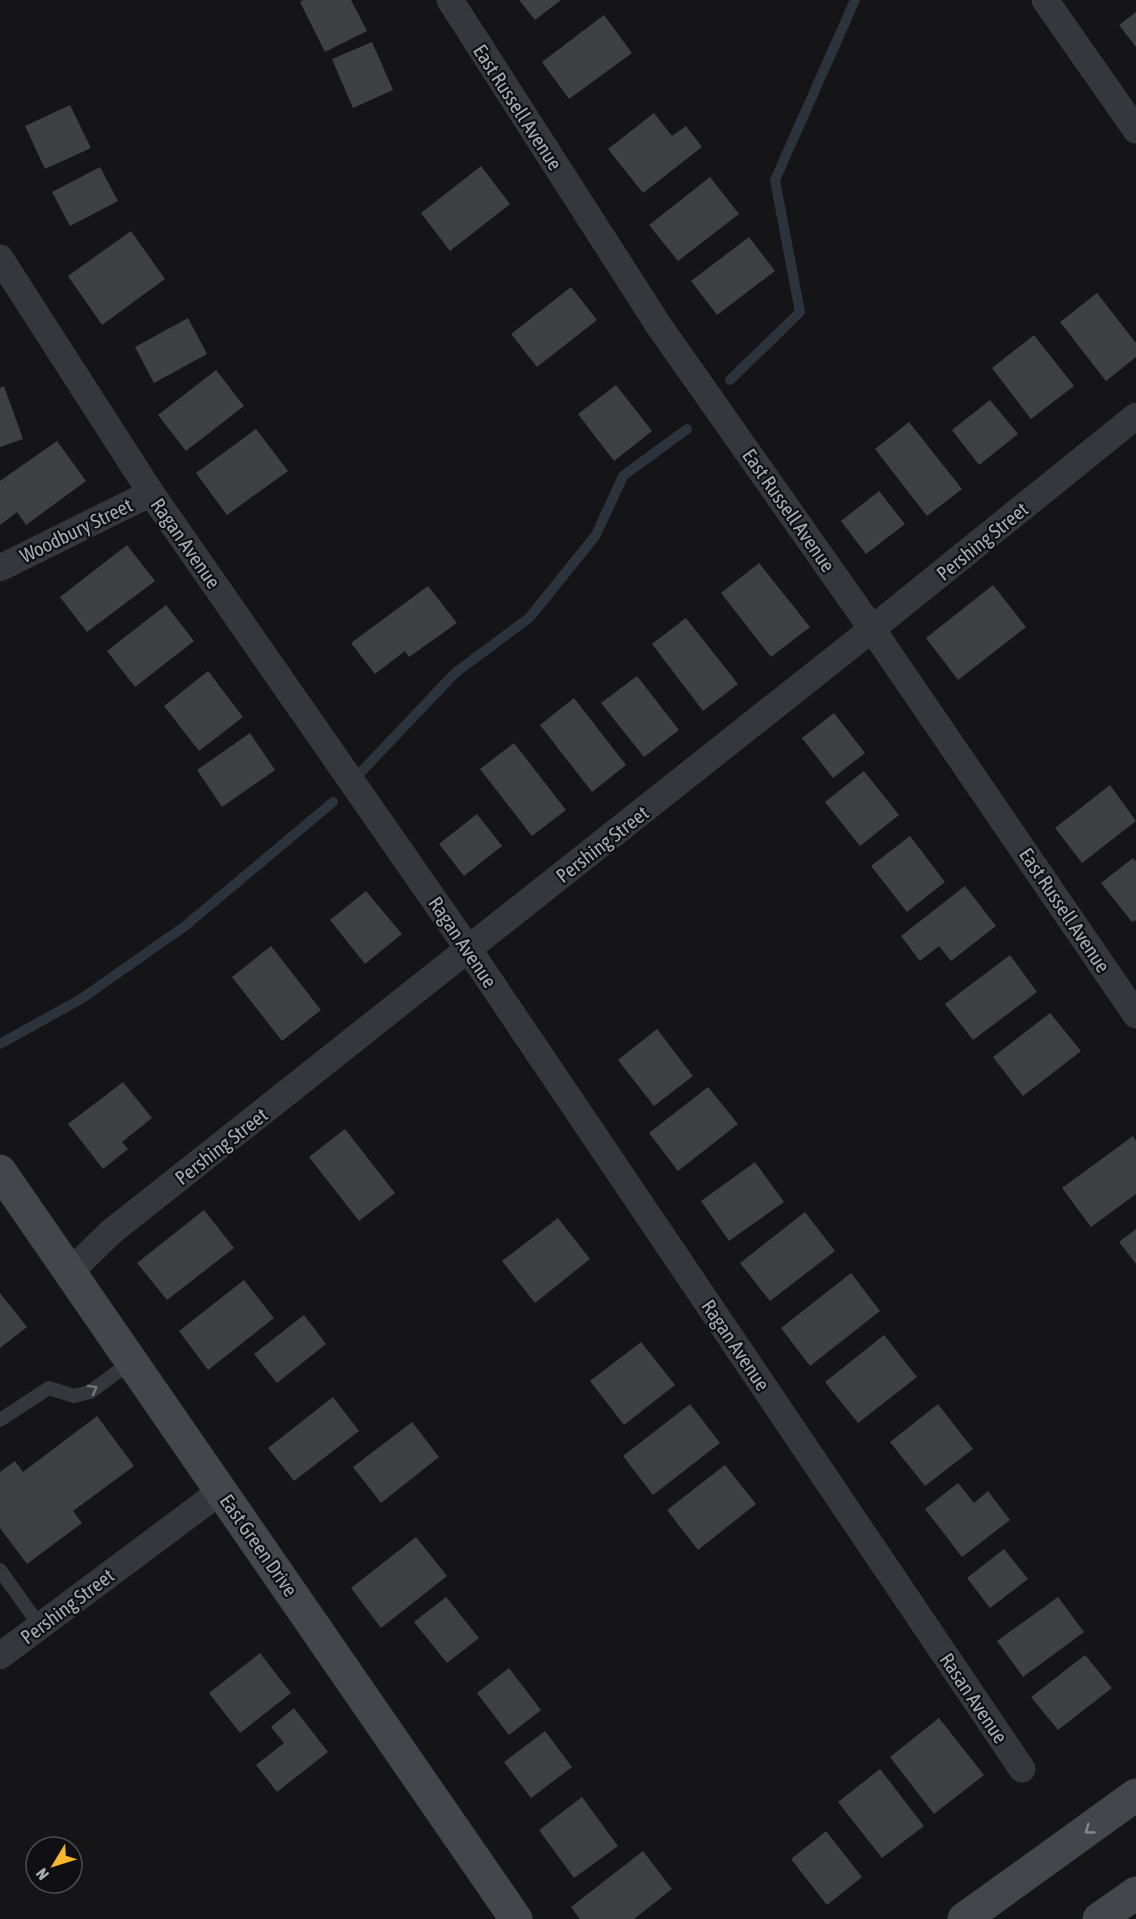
<svg xmlns="http://www.w3.org/2000/svg" width="1136" height="1919" font-family="'Asap Condensed',sans-serif">
  <style>
    .lines { fill: none; stroke-linecap: round; stroke-linejoin: round }
    .stream { stroke: #2b343c; stroke-width: 10 }
    .building { fill: #3f4044 }
    .lane { stroke: #36373c; stroke-width: 14 }
    .street { stroke: #36373c; stroke-width: 27 }
    .secondary { stroke: #44464d; stroke-width: 33 }
    .oneway { stroke: #747780 }
    .oneway2 { stroke: #848893 }
    .labels { text-anchor: middle; dominant-baseline: central; stroke-width: 4.5; stroke-linejoin: round; paint-order: stroke }
    .street-label { font-size: 20px; fill: #a7acb8; stroke: #101012 }
  </style>
  <rect width="100%" height="100%" fill="#151517"/>
  <g class="lines">
    <path class="stream" d="M730,380L800,312L775,180L855,0
      M362,771L455,673L530,617L596,535L623,476L687,429
      M0,1044L81,999L185,926L333,802"/>
  </g>
  <path class="building" d="M303,0H351L367,31L325,52L300,2Z
    M519,0H561L535,20Z
    M1136,12V47L1119,25Z
    M604,15L632,53L569,99L542,62Z
    M372,42L393,90L353,108L332,59Z
    M70,105L91,148L45,169L25,126Z
    M654,113L672,136L686,126L702,147L643,193L608,149Z
    M481,166L510,204L450,251L421,213Z
    M100,167L118,201L70,226L52,192Z
    M710,177L739,214L678,261L649,225Z
    M131,231L165,279L102,325L68,276Z
    M749,237L775,271L717,315L691,281Z
    M571,287L597,320L537,367L511,334Z
    M1097,293L1136,343V357L1106,381L1060,322Z
    M188,318L207,354L154,383L135,347Z
    M1034,335L1074,386L1031,419L992,368Z
    M216,370L244,406L186,451L158,415Z
    M616,385L652,431L614,461L578,414Z
    M4,386L23,439L0,447V388Z
    M990,400L1018,434L979,465L952,430Z
    M909,422L962,489L927,516L875,449Z
    M256,429L288,471L227,515L196,473Z
    M57,441L86,481L26,525L17,512L0,525V481Z
    M879,491L905,524L866,554L841,521Z
    M127,545L155,581L87,632L60,597Z
    M759,563L810,627L771,657L721,593Z
    M993,585L1026,627L958,680L926,638Z
    M428,586L457,623L409,657L405,651L375,674L351,643Z
    M166,605L194,641L135,687L107,651Z
    M686,618L738,684L703,711L652,644Z
    M208,671L243,717L199,751L164,706Z
    M637,676L679,730L644,757L601,703Z
    M574,698L626,765L592,792L540,725Z
    M834,713L865,753L833,778L802,738Z
    M250,733L275,770L222,807L197,770Z
    M514,743L566,810L532,836L480,769Z
    M864,771L899,815L860,846L825,802Z
    M1110,785L1136,821L1082,863L1055,828Z
    M477,814L502,846L464,876L439,844Z
    M910,836L945,882L907,912L871,866Z
    M1133,858L1136,861V920L1132,922L1101,883Z
    M965,886L996,926L951,961L939,946L920,961L901,936Z
    M366,891L402,934L365,964L330,920Z
    M271,946L321,1010L282,1041L232,977Z
    M1010,955L1037,992L973,1040L945,1004Z
    M1050,1013L1081,1051L1023,1096L993,1057Z
    M657,1029L693,1076L654,1106L618,1060Z
    M123,1082L152,1118L122,1142L128,1149L103,1169L68,1124Z
    M708,1087L738,1124L678,1171L649,1133Z
    M345,1129L395,1193L359,1221L309,1157Z
    M1133,1136L1136,1141V1194L1091,1227L1062,1188Z
    M755,1162L784,1202L729,1241L701,1201Z
    M204,1210L234,1248L167,1300L137,1263Z
    M805,1212L835,1251L770,1301L740,1263Z
    M558,1218L590,1259L535,1303L502,1261Z
    M1136,1229V1264L1119,1242Z
    M851,1273L880,1311L810,1366L781,1328Z
    M244,1280L274,1318L208,1370L179,1331Z
    M0,1293L27,1327L0,1348Z
    M304,1315L326,1344L277,1383L254,1354Z
    M884,1335L917,1377L858,1423L825,1382Z
    M641,1342L675,1385L624,1425L590,1381Z
    M333,1397L359,1431L294,1481L268,1448Z
    M690,1404L720,1443L653,1495L623,1456Z
    M938,1404L973,1449L925,1486L890,1442Z
    M97,1416L134,1466L73,1511L82,1523L27,1564L0,1528V1472L15,1461L23,1472Z
    M412,1422L439,1457L381,1503L353,1467Z
    M725,1465L756,1504L698,1550L667,1510Z
    M958,1483L974,1503L988,1491L1010,1520L962,1557L925,1509Z
    M416,1537L447,1576L381,1628L351,1588Z
    M1004,1549L1028,1579L990,1608L967,1578Z
    M446,1597L479,1638L447,1663L414,1622Z
    M1058,1597L1084,1632L1023,1677L997,1641Z
    M260,1653L291,1693L240,1733L209,1693Z
    M1085,1655L1112,1688L1058,1730L1031,1697Z
    M509,1668L541,1710L509,1735L477,1693Z
    M294,1708L328,1752L277,1792L256,1765L284,1743L271,1727Z
    M939,1718L984,1775L934,1814L890,1757Z
    M545,1731L572,1767L531,1798L504,1762Z
    M880,1769L924,1826L882,1858L838,1802Z
    M582,1797L618,1846L574,1878L539,1830Z
    M826,1831L862,1877L827,1905L791,1859Z
    M643,1851L672,1889L634,1919H580L571,1907Z"/>
  <g class="lines">
    <path class="lane" d="M0,1420L49,1388L74,1396L90,1392L131,1362
      M0,1570L40,1626"/>
    <path class="street" d="M450,0L659,326L872,629L1136,1015
      M1045,0L1136,130
      M0,258L151,493L469,950L1022,1769
      M0,568L151,493
      M69,1273L111,1232L872,629L1136,416
      M0,1656L221,1491"/>
    <path class="secondary" d="M0,1171L516,1919
      M964,1919L1136,1795
      M1099,1919L1136,1893"/>
  </g>
  <defs><path id="oneway-chevron" d="M-2-3.5L2.5 0L-2 3.5" fill="none" stroke-width="1.6" stroke-linecap="round" stroke-linejoin="round" transform="scale(1.5)"/></defs>
  <use class="oneway" href="#oneway-chevron" transform="translate(93 1389) rotate(-29)"/>
  <use class="oneway2" href="#oneway-chevron" transform="translate(1089 1830) rotate(144)"/>
  <g class="labels">
    <g class="street-label">
      <text transform="translate(518 107) rotate(57)">East Russell Avenue</text>
      <text transform="translate(789 510) rotate(55)">East Russell Avenue</text>
      <text transform="translate(76 530) rotate(-26)">Woodbury Street</text>
      <text transform="translate(982 541) rotate(-39)">Pershing Street</text>
      <text transform="translate(186 543) rotate(55)">Ragan Avenue</text>
      <text transform="translate(602 844) rotate(-38)">Pershing Street</text>
      <text transform="translate(1065 910) rotate(56)">East Russell Avenue</text>
      <text transform="translate(463 942) rotate(56)">Ragan Avenue</text>
      <text transform="translate(221 1146) rotate(-38)">Pershing Street</text>
      <text transform="translate(736 1345) rotate(56)">Ragan Avenue</text>
      <text transform="translate(259 1545) rotate(55)">East Green Drive</text>
      <text transform="translate(67 1606) rotate(-37)">Pershing Street</text>
      <text transform="translate(974 1698) rotate(56)">Rasan Avenue</text>
    </g>
  </g>
  <g transform="translate(54 1865) rotate(232)"><circle r="28" fill="#101012" stroke="#4c4e54" stroke-width="1.5"/>
  <path d="M0-4.5L10 22L0 15L-10 22Z" fill="#f8b62d"/>
  <text y="-9" font-size="16" font-weight="bold" text-anchor="middle" fill="#a7acb8">N</text>
  </g>
</svg>
